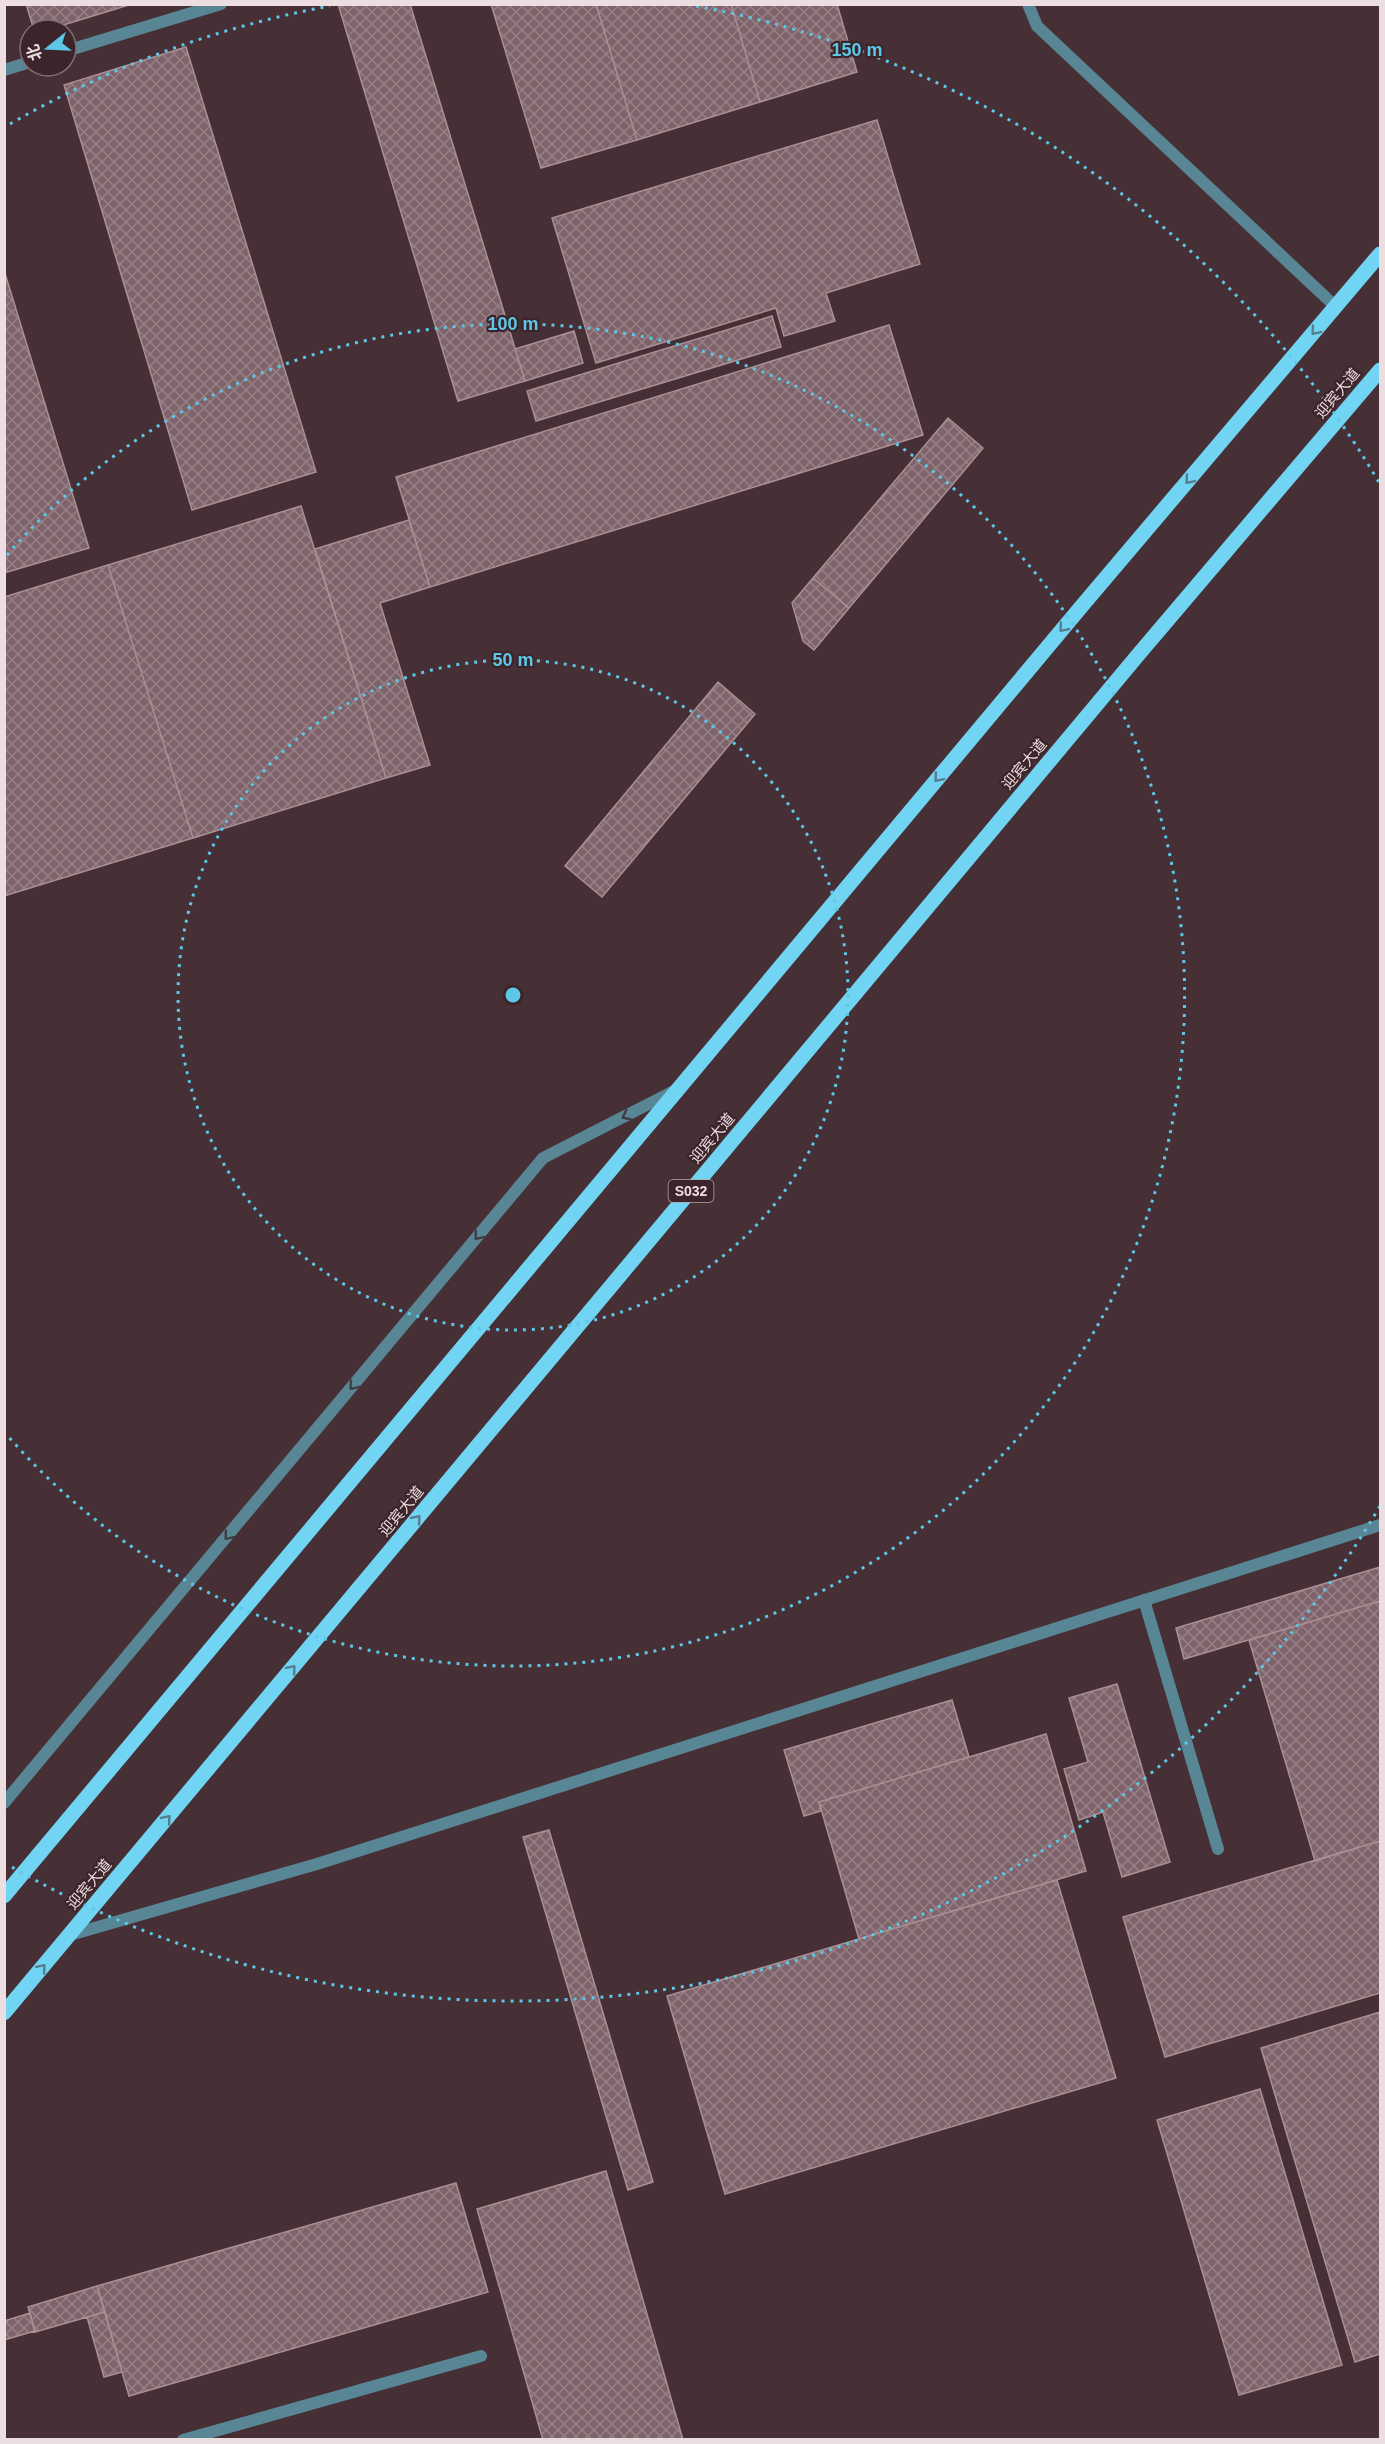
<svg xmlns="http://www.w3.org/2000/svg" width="1385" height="2444" font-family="Helvetica,'Noto Sans SC',sans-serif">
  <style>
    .building { fill: url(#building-cross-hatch); stroke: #ab8f96; stroke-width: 1.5 }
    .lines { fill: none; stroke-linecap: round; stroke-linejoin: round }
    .lane { stroke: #588694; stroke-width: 12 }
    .street { stroke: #588694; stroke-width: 12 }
    .primary { stroke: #70d4f2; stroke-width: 15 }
    .oneway { stroke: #567c8e }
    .oneway2 { stroke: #423d45 }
    .ring { fill: none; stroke: #5cc7e7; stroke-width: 3; stroke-dasharray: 3 6 }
    .labels { text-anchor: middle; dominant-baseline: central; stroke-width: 4.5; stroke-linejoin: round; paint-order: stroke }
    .shield { fill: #3b252b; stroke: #b7a6aa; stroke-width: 1.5 }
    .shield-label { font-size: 14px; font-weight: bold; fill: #ecdde0 }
    .street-label { font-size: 15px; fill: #ecdde0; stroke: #3b252b }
    .centre { fill: #5cc7e7; stroke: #3b252b; stroke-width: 3 }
    .ring-label { font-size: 18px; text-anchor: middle; font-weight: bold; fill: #5cc7e7; stroke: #3b252b; stroke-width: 4.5; stroke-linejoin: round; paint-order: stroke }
  </style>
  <defs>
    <pattern id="building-cross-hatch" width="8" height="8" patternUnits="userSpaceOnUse" patternTransform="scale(1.5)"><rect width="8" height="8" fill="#7e646a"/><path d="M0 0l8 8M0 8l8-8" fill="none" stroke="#978186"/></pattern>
  </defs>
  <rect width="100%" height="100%" fill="#462f35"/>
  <path class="building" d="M26,4H132L47,30H34Z
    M338,4H410L525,381L458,401Z
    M491,4H596L637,140L541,168Z
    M596,4H731L760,102L637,140Z
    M731,4H837L857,72L760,102Z
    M186,47L316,472L192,510L64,85Z
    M877,120L920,264L826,293L835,321L784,336L776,308L596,363L552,218Z
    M4,270L89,548L4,573Z
    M772,316L781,347L536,421L527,391Z
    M889,325L923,435L430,587L396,477Z
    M574,331L583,363L525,381L515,349Z
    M948,418L983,448L849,608L813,578Z
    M301,506L386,778L193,838L108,565Z
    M409,520L430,587L380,603L430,765L386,778L315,549Z
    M108,565L193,838L4,896V597Z
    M813,578L849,608L814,650L803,641L792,603Z
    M718,682L755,714L602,897L565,866Z
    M1380,1567V1601L1184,1659L1176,1628Z
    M1380,1601V1841L1315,1861L1249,1640Z
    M1117,1684L1170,1862L1122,1877L1103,1812L1079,1820L1064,1769L1088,1762L1069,1698Z
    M952,1700L969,1757L819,1802L821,1811L804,1816L784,1750Z
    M1046,1734L1086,1871L859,1939L819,1802Z
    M549,1830L653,2182L628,2190L523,1837Z
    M1380,1841V1993L1165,2057L1123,1917Z
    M1057,1880L1116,2078L725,2194L667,1996Z
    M1380,2012V2354L1355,2362L1261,2048Z
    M1260,2089L1342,2365L1239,2395L1157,2120Z
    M606,2171L683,2440H543L477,2209Z
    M456,2183L488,2292L129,2396L97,2286Z
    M97,2286L105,2312L35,2332L28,2307Z
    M105,2312L122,2372L104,2377L87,2317Z
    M30,2313L35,2331L4,2340V2321Z"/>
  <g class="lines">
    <path class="lane" d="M1028,4L1037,26L1336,307
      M66,51L221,4
      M4,70L30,62
      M1144,1600L1218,1849
      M183,2440L481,2356"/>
    <path class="street" d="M4,1803L543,1158L674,1091
      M70,1935L317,1864L1380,1525"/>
    <path class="primary" d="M4,1896L1081,607L1380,254
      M4,2013L1138,655L1380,370"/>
  </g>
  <defs><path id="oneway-chevron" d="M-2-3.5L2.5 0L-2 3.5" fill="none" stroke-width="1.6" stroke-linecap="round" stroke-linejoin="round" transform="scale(1.5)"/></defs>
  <g class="oneway">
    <use href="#oneway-chevron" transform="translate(1315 331) rotate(130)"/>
    <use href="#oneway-chevron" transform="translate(1189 480) rotate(130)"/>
    <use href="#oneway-chevron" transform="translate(1063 628) rotate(130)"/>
    <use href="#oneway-chevron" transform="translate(938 778) rotate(130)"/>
    <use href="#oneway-chevron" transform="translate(417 1519) rotate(-50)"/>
    <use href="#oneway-chevron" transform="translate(292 1669) rotate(-50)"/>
    <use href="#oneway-chevron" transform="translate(167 1819) rotate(-50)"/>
    <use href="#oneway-chevron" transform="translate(42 1968) rotate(-50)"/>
  </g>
  <g class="oneway2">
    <use href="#oneway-chevron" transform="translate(626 1116) rotate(153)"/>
    <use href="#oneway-chevron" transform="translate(478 1236) rotate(130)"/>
    <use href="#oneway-chevron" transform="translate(353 1386) rotate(130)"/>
    <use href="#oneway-chevron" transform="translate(228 1536) rotate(130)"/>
  </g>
  <g class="ring">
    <circle cx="513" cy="995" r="335"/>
    <path d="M7 555A671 671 0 1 1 7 1435"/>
    <path d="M1380 1506A1006 1006 0 0 1 10 1866M10 124A1006 1006 0 0 1 330 6M696 6A1006 1006 0 0 1 1380 484"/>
  </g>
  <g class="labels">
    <rect class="shield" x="668.5" y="1180" width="45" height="22" rx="4.5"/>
    <g class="shield-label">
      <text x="691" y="1191">S032</text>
    </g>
    <g class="street-label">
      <text transform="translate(1337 393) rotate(-50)">迎宾大道</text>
      <text transform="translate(1024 764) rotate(-50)">迎宾大道</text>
      <text transform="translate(712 1138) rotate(-50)">迎宾大道</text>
      <text transform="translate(401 1511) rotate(-50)">迎宾大道</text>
      <text transform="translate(89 1884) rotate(-50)">迎宾大道</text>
    </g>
  </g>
  <circle cx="513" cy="995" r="9" class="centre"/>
  <g class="ring-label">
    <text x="857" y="56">150 m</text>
    <text x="513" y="330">100 m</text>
    <text x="513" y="666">50 m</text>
  </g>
  <rect width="1385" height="2444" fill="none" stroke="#ecdde0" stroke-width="12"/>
  <g transform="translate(48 48) rotate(252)"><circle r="28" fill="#3b252b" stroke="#826f73" stroke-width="1.5"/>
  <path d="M0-4.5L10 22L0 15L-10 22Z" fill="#5cc7e7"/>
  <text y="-9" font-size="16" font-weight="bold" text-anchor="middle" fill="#ecdde0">北</text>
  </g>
</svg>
